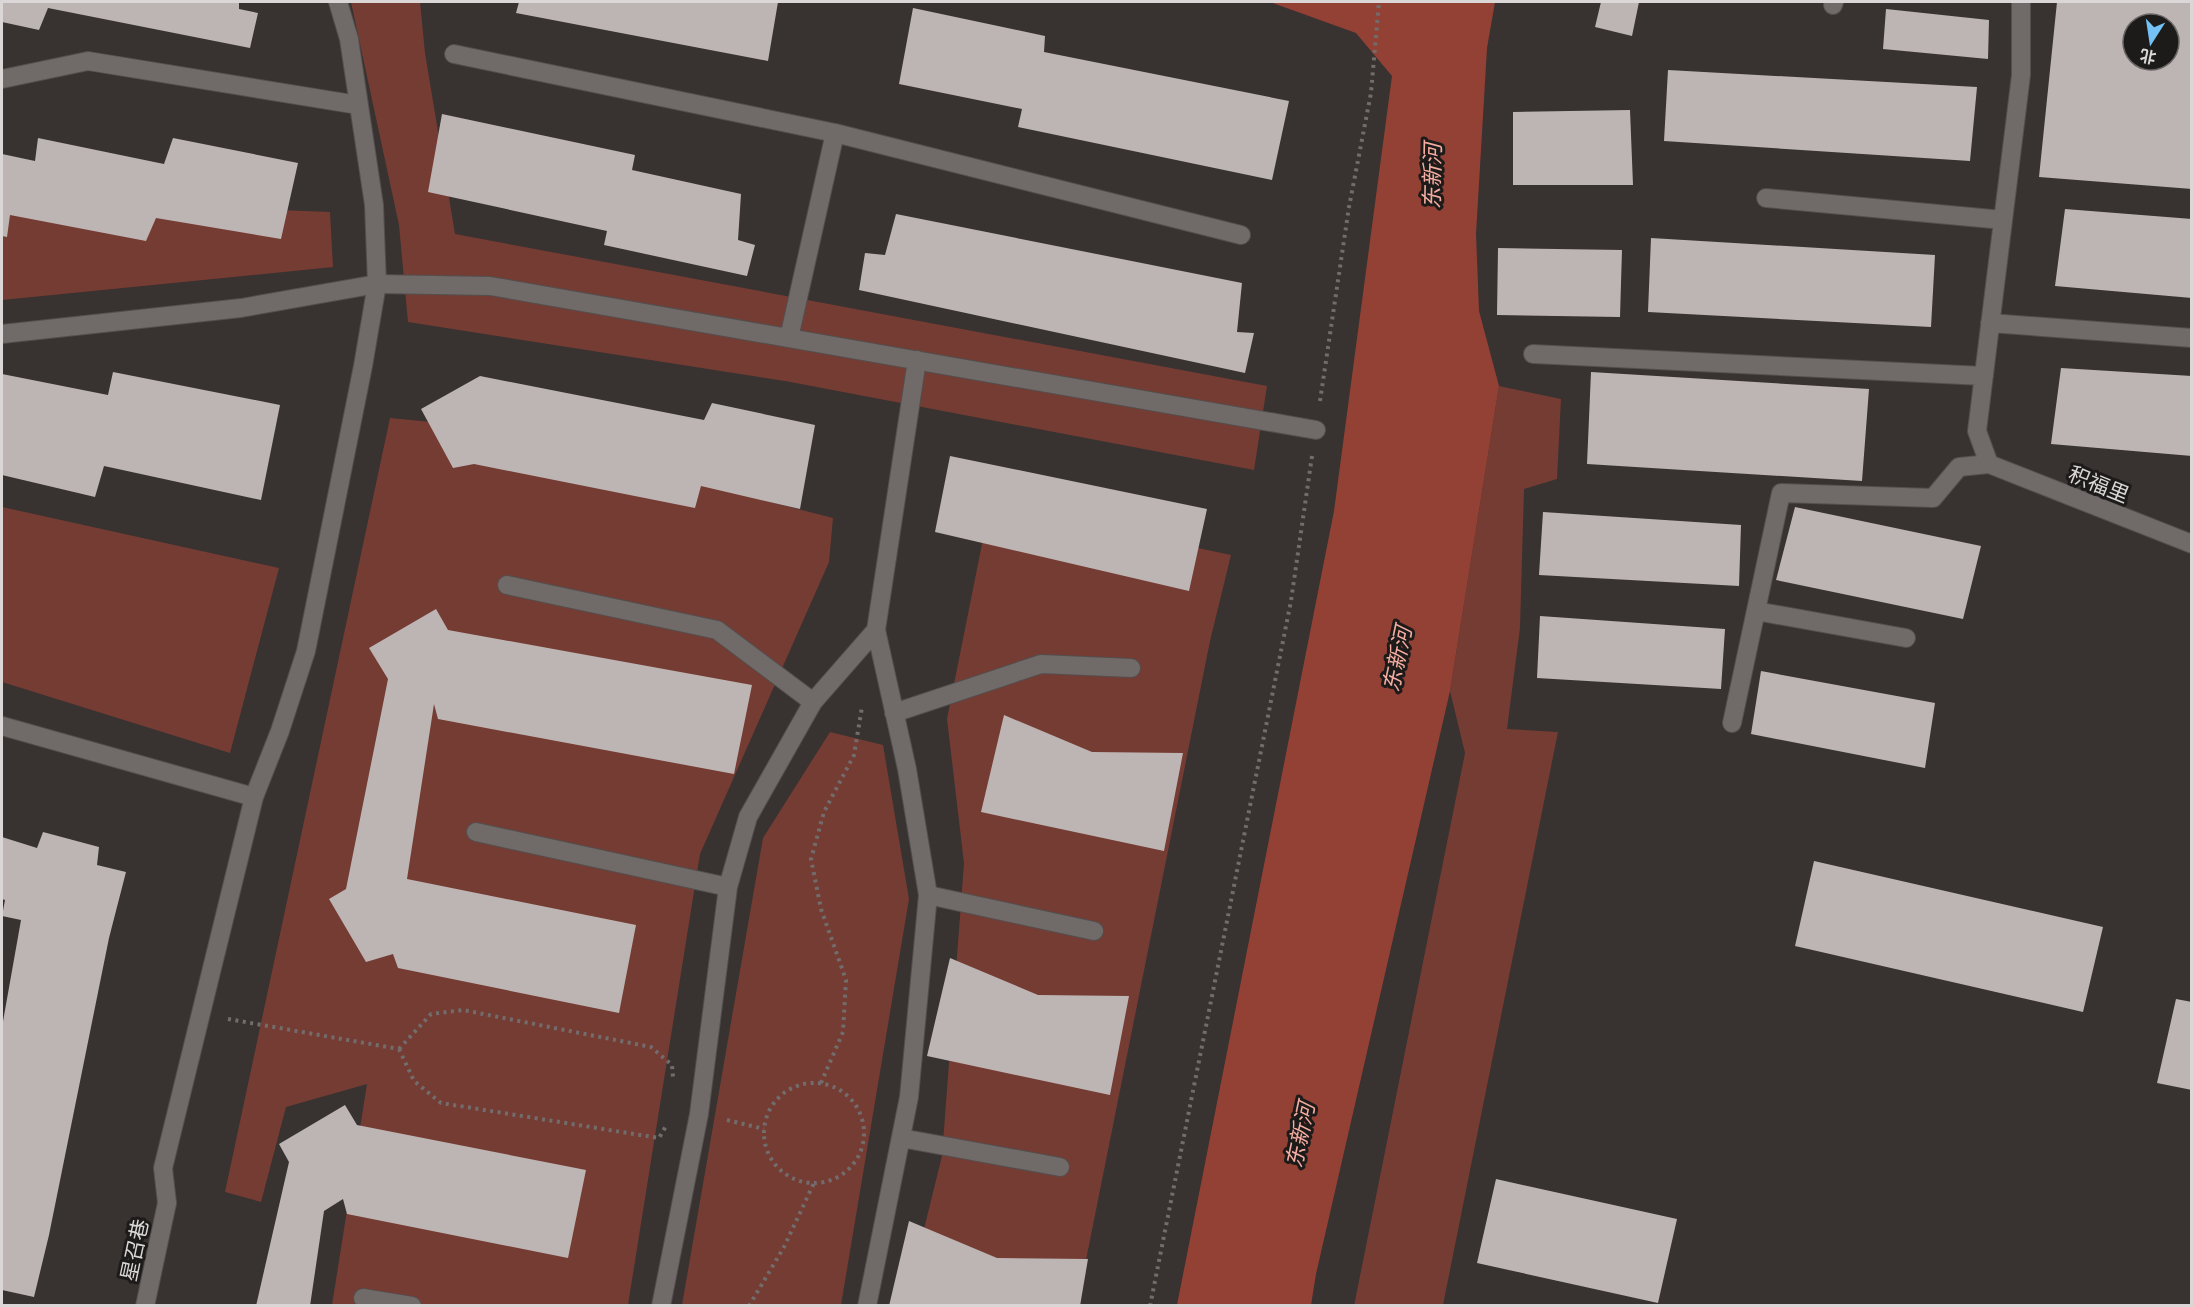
<svg xmlns="http://www.w3.org/2000/svg" width="2193" height="1307" font-family="Manrope,'Noto Sans SC',sans-serif">
  <style>
    .green { fill: #753c33 }
    .water { fill: #944135 }
    .building { fill: #bdb5b4; fill-rule: evenodd }
    .lines { fill: none; stroke-linecap: round; stroke-linejoin: round }
    .lane-casing { stroke: #534f4e; stroke-width: 20 }
    .street-casing { stroke: #534f4e; stroke-width: 20 }
    .secondary-casing { stroke: #534f4e; stroke-width: 20 }
    .path { stroke: #726d6c; stroke-width: 4; stroke-dasharray: 3 4.5; stroke-linecap: butt }
    .lane { stroke: #706a69; stroke-width: 18 }
    .street { stroke: #706a69; stroke-width: 18 }
    .secondary { stroke: #706a69; stroke-width: 18 }
    .labels { text-anchor: middle; dominant-baseline: central; stroke-width: 6; stroke-linejoin: round; paint-order: stroke }
    .street-label { font-size: 21px; fill: #dad7d6; stroke: #1d1b1a }
    .water-label { font-size: 22px; font-style: italic; fill: #f5ada1; stroke: #1d1b1a }
  </style>
  <rect width="100%" height="100%" fill="#383231"/>
  <path class="green" d="M351,2H420L425,53L455,234L1267,386L1254,470L785,381L408,322L399,225Z
    M2,199L330,212L333,267L2,300Z
    M1499,386L1561,399L1557,479L1524,489L1520,628L1507,729L1558,732L1443,1305L1354,1306L1465,753L1450,691Z
    M390,418L473,426L833,518L829,562L700,854L628,1305H332L367,1084L286,1107L261,1202L225,1192Z
    M990,504L1231,555L1210,641L1077,1305L905,1306L942,1156L964,863L947,719Z
    M2,507L279,568L230,753L2,682Z
    M830,732L883,745L909,899L841,1305H682L763,838Z"/>
  <path class="water" d="M1270,2H1495L1487,48L1476,234L1479,311L1499,386L1450,691L1316,1274L1311,1305H1177L1334,511L1392,76L1356,33Z"/>
  <path class="building" d="M2,2H239V9L258,13L250,48L48,8L39,30L2,22Z
    M519,2H778L768,61L516,13Z
    M1601,2H1639L1632,36L1595,27Z
    M2057,2H2192V189L2039,177ZM2133,24H2169V60H2133Z
    M913,8L1045,36L1044,52L1289,101L1272,180L1018,127L1022,109L899,84Z
    M1886,9L1989,20L1988,59L1883,49Z
    M1668,70L1977,87L1970,161L1664,141Z
    M1630,110L1633,185H1513V112Z
    M442,114L635,155L632,170L741,194L738,240L755,245L747,276L604,245L607,231L428,192Z
    M38,138L164,164L173,138L298,163L281,239L156,218L146,241L10,215L7,237L2,236V154L35,161Z
    M2065,209L2192,219V298L2055,286Z
    M896,214L1242,283L1237,332L1254,333L1245,373L859,290L865,253L885,255Z
    M1651,238L1935,255L1931,327L1648,312Z
    M1498,248L1622,250L1620,317L1497,315Z
    M2061,368L2192,376V456L2051,444Z
    M113,372L280,405L261,500L104,466L95,497L2,475V374L108,395Z
    M1591,372L1869,389L1862,481L1587,464Z
    M480,376L704,420L712,403L815,425L800,509L701,486L695,508L474,464L453,468L421,409Z
    M950,456L1207,509L1189,591L935,532Z
    M1795,507L1981,546L1963,619L1776,580Z
    M1543,512L1741,525L1739,586L1539,575Z
    M436,609L448,630L752,685L734,774L438,719L434,704L407,879L636,925L619,1013L398,968L393,954L366,962L329,899L346,889L388,679L369,648Z
    M1540,616L1725,629L1721,689L1537,678Z
    M1761,671L1935,703L1925,768L1751,734Z
    M1004,715L1092,752L1183,753L1164,851L981,812Z
    M43,832L99,847L97,865L126,872L109,938L49,1235L34,1297L2,1290V1027L21,920L2,916L5,900L2,899V837L37,848Z
    M1814,861L2103,927L2083,1012L1795,946Z
    M950,958L1038,995L1129,996L1110,1095L927,1056Z
    M2176,999L2192,1002V1090L2157,1083Z
    M345,1105L357,1125L586,1170L568,1258L347,1214L343,1199L324,1211L310,1306H256L289,1162L279,1144Z
    M1496,1179L1677,1219L1658,1303L1477,1263Z
    M909,1221L997,1258L1088,1259L1080,1306H889Z"/>
  <g class="lines">
    <defs>
      <path id="lane" d="M1833,5L1834,2
        M454,54L835,133L1241,235
        M2,79L88,61L358,105
        M1766,198L2003,220
        M377,284L490,286L1316,430
        M1990,323L2192,338
        M789,338L835,133
        M1533,354L1984,376
        M507,585L717,630L813,702
        M1756,611L1906,638
        M894,713L1041,664L1131,668
        M1732,723L1781,493L1933,498L1959,467L1989,464L1977,431L2021,75V2
        M476,832L728,887
        M928,895L1094,931
        M901,1138L1060,1167
        M363,1298L412,1306
        M661,1306L699,1114L728,887L748,817L813,702L876,630
        M867,1306L909,1097L928,895L907,769L876,630L917,360"/>
      <path id="street" d="M2,334L241,308L377,284
        M1989,464L2192,544
        M2,726L254,797
        M167,1203L163,1168L254,797L280,731L306,651L363,366L377,284L374,205L349,39L338,2"/>
      <path id="secondary" d="M145,1306L167,1203"/>
    </defs>
    <use href="#lane" class="lane-casing"/>
    <use href="#street" class="street-casing"/>
    <use href="#secondary" class="secondary-casing"/>
    <path class="path" d="M1320,401L1349,207L1371,93L1379,2
      M228,1019L399,1049
      M399,1049L414,1081L441,1103L659,1138L666,1126
      M399,1049L431,1014L463,1010L651,1047L672,1065L673,1077
      M764 1133a50 50 0 1 1 100 0a50 50 0 1 1-100 0Z
      M821,1083L843,1032L846,980L821,909L811,859L824,812L854,755L862,707
      M727,1120L764,1129
      M749,1306L784,1247L814,1183
      M1150,1306L1291,601L1312,456"/>
    <use href="#lane" class="lane"/>
    <use href="#street" class="street"/>
    <use href="#secondary" class="secondary"/>
  </g>
  <g class="labels">
    <g class="street-label">
      <text transform="translate(2099 484) rotate(22)">积福里</text>
      <text transform="translate(134 1250) rotate(-78)">星召巷</text>
    </g>
    <g class="water-label">
      <text transform="translate(1432 176) rotate(-89)">东新河</text>
      <text transform="translate(1397 659) rotate(-78)">东新河</text>
      <text transform="translate(1300 1135) rotate(-78)">东新河</text>
    </g>
  </g>
  <rect width="2193" height="1307" fill="none" stroke="#dad7d6" stroke-width="6"/>
  <g transform="translate(2151 42) rotate(192)"><circle r="28" fill="#1d1b1a" stroke="#696665" stroke-width="1.5"/>
  <path d="M0-4.5L10 22L0 15L-10 22Z" fill="#73c1f5"/>
  <text y="-9" font-size="16" font-weight="bold" text-anchor="middle" fill="#dad7d6">北</text>
  </g>
</svg>
